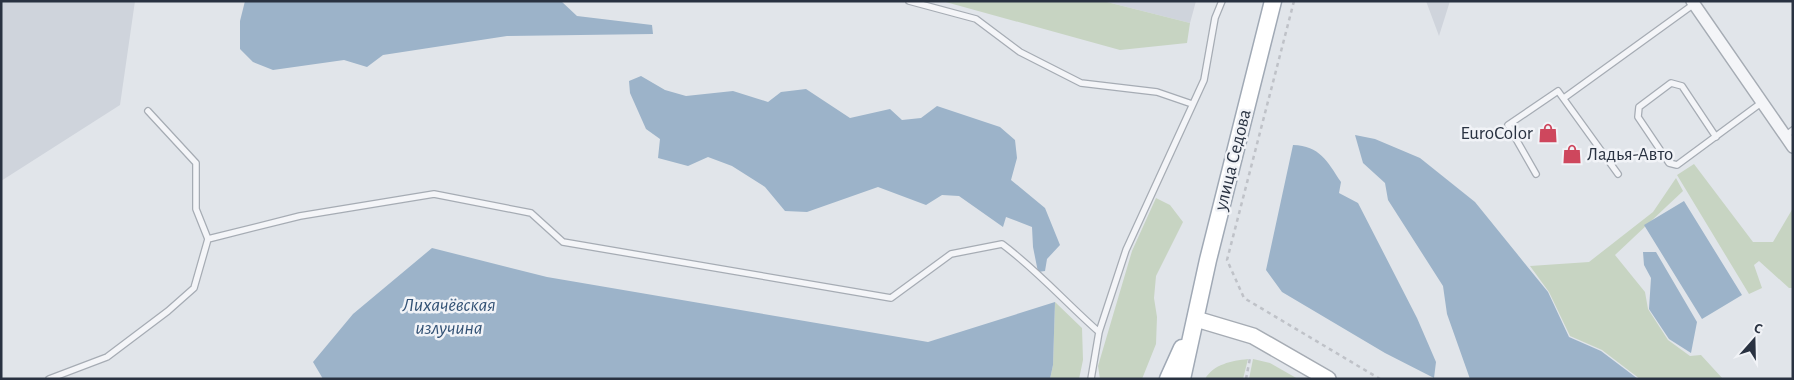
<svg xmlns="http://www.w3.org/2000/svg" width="1794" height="380" font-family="'Alegreya Sans',sans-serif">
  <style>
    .built { fill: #cfd4dc }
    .green { fill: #c7d4c2 }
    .water { fill: #9cb3c9 }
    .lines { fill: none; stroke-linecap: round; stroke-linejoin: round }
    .lane-casing { stroke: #a6acb4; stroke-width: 8 }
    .street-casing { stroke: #a6acb4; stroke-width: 14 }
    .secondary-casing { stroke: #a6acb4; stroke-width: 18 }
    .primary-casing { stroke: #a0a9b5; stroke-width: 19 }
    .path { stroke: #bfc2c8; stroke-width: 2.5; stroke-dasharray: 4 4; stroke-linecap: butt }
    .lane { stroke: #f4f5f8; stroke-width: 5.5 }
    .street { stroke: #f4f5f8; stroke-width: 11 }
    .secondary { stroke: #fff; stroke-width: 15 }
    .primary { stroke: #fff; stroke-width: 16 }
    .labels { text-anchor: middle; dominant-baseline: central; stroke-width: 5; stroke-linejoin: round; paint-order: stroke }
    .poi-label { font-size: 19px; fill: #293241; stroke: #f1f3f7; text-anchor: end }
    .street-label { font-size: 19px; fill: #293241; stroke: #f1f3f7 }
    .water-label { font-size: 20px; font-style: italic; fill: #335275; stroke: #f1f3f7 }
  </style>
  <rect width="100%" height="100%" fill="#e1e5ea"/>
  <path class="built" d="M1,1H135L120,105L1,181Z
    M1103,1H1196L1190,23Z
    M1426,1H1450L1439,36Z"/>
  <path class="green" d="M942,1H1103L1190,23L1187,43L1120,50Z
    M1694,164L1753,242H1773L1793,208V288H1789L1759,261L1754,265L1762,288L1749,294L1677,175Z
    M1676,178L1683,191L1615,255L1645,292L1648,309L1668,340L1690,356L1701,355L1723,379H1640L1602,350L1570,336L1549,292L1530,266L1589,262L1653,212Z
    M1156,198L1170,205L1183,222L1156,276L1154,298L1157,317L1156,344L1142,379H1100L1098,366L1132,251Z
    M1055,302L1082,328L1083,360L1079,379H1050L1053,365Z
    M1248,359L1243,379H1205C1214,364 1231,361 1248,359Z
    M1253,359L1270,363L1298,379H1249Z"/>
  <path class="water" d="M245,1H561L577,16L652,25L653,34L507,36L383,55L367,67L344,60L273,70L253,62L240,49V21Z
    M641,76L665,90L686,96L733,91L768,102L781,92L806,89L850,118L890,109L902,120L921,118L937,106L1000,127L1015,140L1017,158L1011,180L1045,208L1060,245L1047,259L1045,271L1038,272L1033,247L1032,227L1006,217L1003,227L959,196L942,195L926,205L878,187L807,212L785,211L765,187L732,166L708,157L688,166L658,158L660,139L646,129L630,93L629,81Z
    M1355,135L1375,139L1420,158L1475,202L1548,292L1569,337L1601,351L1638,379H1470L1447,314L1443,286L1388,200L1385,183L1363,163Z
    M1293,145C1320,146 1327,161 1341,182L1339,193L1358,203L1417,318L1436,362L1434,378L1385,353L1282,292L1266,270Z
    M1684,201L1742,295L1702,319L1644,225Z
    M432,248L547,277L928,342L1055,302L1053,365L1050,379H323L313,362L353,314Z
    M1643,252H1656L1697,322L1691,353L1669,339L1649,309L1651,278L1644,265Z"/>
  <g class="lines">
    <defs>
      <path id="lane" d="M909,1L976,19L1020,52L1081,83L1157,92L1192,104
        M1564,98L1694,4
        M148,111L196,163V209L208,239
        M1716,137L1682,86L1671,83L1639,107L1638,117L1669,163L1677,165L1761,103
        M1784,137L1793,130
        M1536,174L1508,125L1558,91L1618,174
        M49,379L107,357L168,311L194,288L208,239L300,216L434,194L531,213L563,242L891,298L951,254L1002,244C1037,270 1066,303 1099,332
        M1091,379L1099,332L1126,250L1204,80L1215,18L1222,1"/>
      <path id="street" d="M1692,1L1793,147"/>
      <path id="secondary" d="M1196,319L1253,336L1328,379"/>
      <path id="primary" d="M1168,379L1182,348
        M1182,379L1208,260L1273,1"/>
    </defs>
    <use href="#lane" class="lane-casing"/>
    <use href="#street" class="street-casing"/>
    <use href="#secondary" class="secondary-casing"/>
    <use href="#primary" class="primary-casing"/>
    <path class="path" d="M1294,1L1227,260L1244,298L1380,379
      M1246,379L1250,358"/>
    <use href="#lane" class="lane"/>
    <use href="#street" class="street"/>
    <use href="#secondary" class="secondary"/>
    <use href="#primary" class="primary"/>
  </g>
  <defs>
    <symbol id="shop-bare" viewBox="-9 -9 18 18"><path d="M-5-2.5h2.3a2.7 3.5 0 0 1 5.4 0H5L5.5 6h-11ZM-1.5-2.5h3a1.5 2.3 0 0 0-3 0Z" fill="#ce475d" stroke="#f1f3f7" stroke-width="2.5" paint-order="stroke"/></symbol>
  </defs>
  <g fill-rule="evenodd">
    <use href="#shop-bare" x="1534" y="119" width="28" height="28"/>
    <use href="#shop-bare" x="1558" y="140" width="28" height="28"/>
  </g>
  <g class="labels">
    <g class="poi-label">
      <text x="1533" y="133">EuroColor</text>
      <text x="1587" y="154" text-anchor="start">Ладья-Авто</text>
    </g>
    <g class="street-label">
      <text transform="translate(1233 160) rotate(-76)">улица Седова</text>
    </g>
    <g class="water-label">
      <text x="449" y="305">Лихачёвская<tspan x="449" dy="23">излучина</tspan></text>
    </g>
  </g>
  <rect width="1794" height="380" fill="none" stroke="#293241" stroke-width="5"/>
  <g transform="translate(1754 340) rotate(20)" stroke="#f1f3f7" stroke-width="4" paint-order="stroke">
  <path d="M0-4L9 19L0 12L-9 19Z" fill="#293241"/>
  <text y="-8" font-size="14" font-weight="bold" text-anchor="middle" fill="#293241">С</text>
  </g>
</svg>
